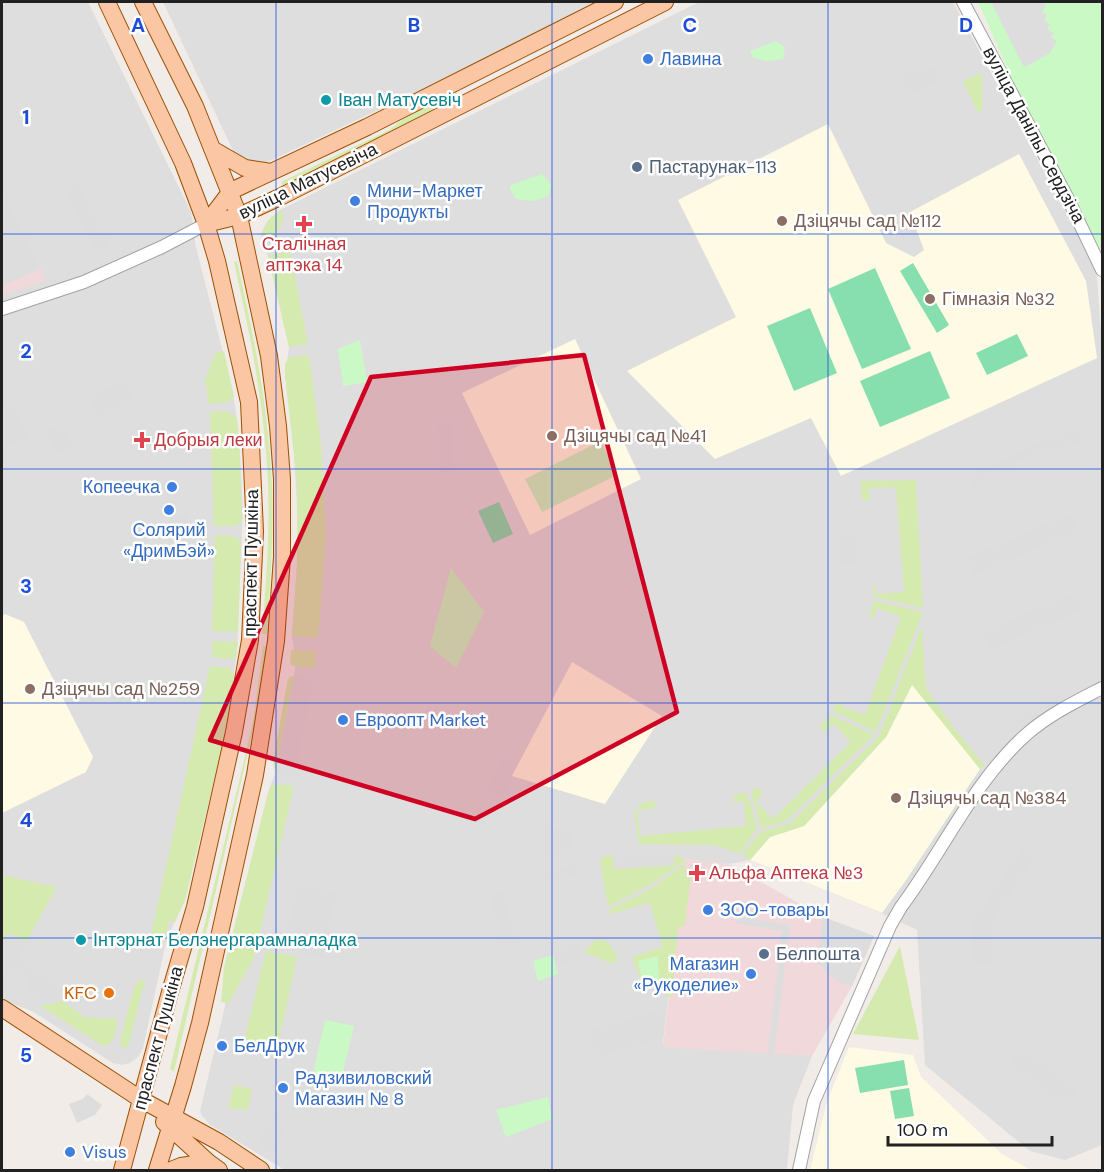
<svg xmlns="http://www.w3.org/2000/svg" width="1104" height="1172" font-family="'DM Sans',sans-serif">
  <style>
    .residential { fill: #dfdede }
    .commercial { fill: #f1d8db }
    .education { fill: #fffae3 }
    .grass { fill: #d5eaaf }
    .park { fill: #cbf9c6 }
    .pitch { fill: #87dfaf }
    .parking { fill: #ddd }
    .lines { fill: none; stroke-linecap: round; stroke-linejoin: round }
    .minor-casing { stroke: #a2a2a2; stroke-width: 14 }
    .major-casing { stroke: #9c5002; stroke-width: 18 }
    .minor { stroke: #fff; stroke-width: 12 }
    .major { stroke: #fbc6a3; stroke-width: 16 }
    .marked { fill: #cf0224; fill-opacity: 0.2; stroke: #cf0224; stroke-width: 4.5; stroke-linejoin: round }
    .grid { fill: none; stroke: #1d4ed8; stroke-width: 1.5; stroke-opacity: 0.55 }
    .shop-dot { fill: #3f7fe0; stroke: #fff; stroke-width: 2 }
    .culture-dot { fill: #0f9aa8; stroke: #fff; stroke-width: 2 }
    .service-dot { fill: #5c6f8a; stroke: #fff; stroke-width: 2 }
    .education-dot { fill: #8d6e63; stroke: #fff; stroke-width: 2 }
    .health-dot { fill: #e0444e; stroke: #fff; stroke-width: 2 }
    .food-dot { fill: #e8710a; stroke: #fff; stroke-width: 2 }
    .labels { text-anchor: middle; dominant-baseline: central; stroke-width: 5; stroke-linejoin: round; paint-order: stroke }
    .shop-label { font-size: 18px; fill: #366cbe; stroke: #fff; text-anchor: start }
    .culture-label { font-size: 18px; fill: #0d838f; stroke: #fff; text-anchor: start }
    .street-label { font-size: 18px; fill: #212121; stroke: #fff }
    .service-label { font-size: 18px; fill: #4e5e75; stroke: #fff; text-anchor: start }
    .education-label { font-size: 18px; fill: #785e54; stroke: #fff; text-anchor: start }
    .health-label { font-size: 18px; fill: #be3a42; stroke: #fff; text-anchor: start }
    .food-label { font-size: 18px; fill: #c56008; stroke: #fff; text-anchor: end }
    .grid-label { font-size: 20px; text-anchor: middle; font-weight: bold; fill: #1d4ed8; stroke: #fff; stroke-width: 5; stroke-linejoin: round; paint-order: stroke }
  </style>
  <rect width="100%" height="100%" fill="#f1ece8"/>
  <path class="residential" d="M2,2H88L191,212L196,247L233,392L239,435L243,509L237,654L223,742L185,900L167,938L143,1048L138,1057L130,1063L122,1065L113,1063L32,1011L2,1000Z
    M163,2H598L459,72L259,166L236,157Z
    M699,2H953L1096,268L1102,342V1145L1065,1160L1030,1151L925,1065L917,930L881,913L750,860L729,864L684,859L663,1043L812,1056L793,1105L787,1170H285L210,1125L202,1116L200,1111L225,1006L224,968L269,789L277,769L296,664L292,636L297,565V507L293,434L285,375L289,347L268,256L263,244L261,234L264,227L278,211Z"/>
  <path class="commercial" d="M2,186L46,281L2,295Z
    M684,859L729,864L823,917L874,936L852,986L812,1056L663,1047Z"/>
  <path class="education" d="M828,124L886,243L914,257L924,250L910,212L1019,154L1086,281L1097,358L841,476L811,418L715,459L627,371L736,317L678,200Z
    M575,339L641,479L530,535L462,393Z
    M5,614L24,622L93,757L86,772L2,813V616Z
    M572,662L662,716L605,804L512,776Z
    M912,684L980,769L904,883L882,913L750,860L770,837L804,826L886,737Z
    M849,1047L913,1055L921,1077L1002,1154L1031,1170H810L827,1102Z"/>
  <path class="grass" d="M982,73V110L978,113L963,81Z
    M456,91L461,98L284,187L281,182L389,130L414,111Z
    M282,210L284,218C279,228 275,240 263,244C260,228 268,217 282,210Z
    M290,251L308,344L289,347L268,256Z
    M237,261C254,336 269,411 272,487C274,536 270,585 267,634H262C267,571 272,506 265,442C260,381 247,322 234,262Z
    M224,351L234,397L228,402L209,404L205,381L215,353Z
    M309,355L321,444L326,535L318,638L292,636L297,565V483L285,375V364L289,357Z
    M226,411L237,418L239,435L242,521L235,526H214L210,412Z
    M916,480L923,608L874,597L873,583L875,584L876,594L904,592L896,487L869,488L870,500H862L860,481Z
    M215,535L235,536L241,543L238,632L212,631Z
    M874,601L923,612L876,732L833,711L836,702L842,703V707L865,715L901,617L877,608L873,618L869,617Z
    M922,625L926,688L950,723L985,766L980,769L912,685L886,737L804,826L770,837L750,860L742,855L761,831L789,824L879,736Z
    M213,641L238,642L235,658L231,659L212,657Z
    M263,645L266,647L262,683L256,717L174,1072L170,1069L181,1022L243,765L254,716Z
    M291,650L316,651L315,668L293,666L290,664Z
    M210,666L229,668L234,676L233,681L223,742L185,900L175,922L169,921L164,943L150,940Z
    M294,676L275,773L273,763L287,683L289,677Z
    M831,715L874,735L786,821L761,828L751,792L756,787L763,793L756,802L773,819L851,742L834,724L824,732L819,726Z
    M274,784L294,786L254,958L229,1003L221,1002L224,968L269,789Z
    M746,793L750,801L757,828L742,851L737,853L715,845L639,844L634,812L644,802L655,801V808L637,810L640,836L746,826L744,801L734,802V794Z
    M613,855L614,869L674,865V856H680L687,862L681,863L653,883L608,907L600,861L604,856Z
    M682,865H686L685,876H691L685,926L678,927L672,998L641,980L632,957L663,947L650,903L610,914L609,910L655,886Z
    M2,875L57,887L26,942L9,933L2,943Z
    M598,939L608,942L618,957L614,964L583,952Z
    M900,946L919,1040L853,1034Z
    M266,951L297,957L276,1054L243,1046Z
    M145,979L128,1048L122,1047L120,1042L134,987L138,982Z
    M62,1001L84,1017L117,1019C116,1030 116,1039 107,1046L100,1044L40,1006Z
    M234,1085L252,1089L248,1110L228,1108Z"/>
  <path class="park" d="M978,2H1102V252L1016,88Z
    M776,41L785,47L783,59L767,61L753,58L750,51Z
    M542,174L551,184L548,196L534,201L516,199L509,186Z
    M360,340L367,382L343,386L338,349Z
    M601,441L617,475L542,512L525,479Z
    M451,568L484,612L456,668L430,646Z
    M553,955L558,974L538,981L533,961Z
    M658,956L659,983L641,975L638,961Z
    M325,1020L354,1026L340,1085L310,1087Z
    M548,1097L552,1119L506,1137L496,1110Z"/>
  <path class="pitch" d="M913,263L949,325L937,333L900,271Z
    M875,268L911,349L862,369L828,289Z
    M810,308L837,373L794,391L767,326Z
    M1017,334L1028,356L987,375L976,353Z
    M930,351L950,398L880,427L860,381Z
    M499,502L513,534L493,543L478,511Z
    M904,1060L908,1085L860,1093L855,1068Z
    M909,1088L914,1116L895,1119L890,1091Z"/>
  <path class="parking" d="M991,2H1041L1046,5L1042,12L1047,15L1044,20L1050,24L1047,29L1054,33L1051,37L1057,41L1049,54L1024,67Z
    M913,68L917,75L933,68L940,80L913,92L893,77Z
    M77,180L111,245L97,252L63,189Z
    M2,186L40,269L2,286Z
    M124,381L134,401L98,419L88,396Z
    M13,404L28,437L4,447L2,442V409Z
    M438,422H452L454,468H440Z
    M62,425L72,447L55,455L45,432Z
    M1076,427L1082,440L1046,456L1043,451L988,475L990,481L973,488L968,476Z
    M187,513L197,536L196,546L168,542L165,535L157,539L152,529Z
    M1070,514L1077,531L975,575L968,558Z
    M855,534L857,563L840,565L838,535Z
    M1076,592L1083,609L991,649L983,632Z
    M294,676L313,680L294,777L275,773Z
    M1063,689L1068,696L1022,727L1016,720Z
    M503,758L512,763L509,798L488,791Z
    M544,826L570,831L573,852L542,858Z
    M1022,849L1035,857L992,921L993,964L973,965L972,924Z
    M674,856V865L614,869L613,858Z
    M577,864L578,874L545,884L542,874Z
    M299,884L337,893L322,958L283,949Z
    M503,890L515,942L504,945L490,892Z
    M737,916L790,925L774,1053H768L782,931L736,923Z
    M823,917L874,936L852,986L838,982L817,963Z
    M9,933L27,945L19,959L62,989L59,999L43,1002L27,991L31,980L13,967L3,979L2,978V943Z
    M578,943L582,958L557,965L553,950Z
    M665,1009L662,1038L601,1056L583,1033Z
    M1023,1047L1077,1091L1064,1106L1010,1062Z
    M87,1094L102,1105L95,1115L77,1123L69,1104L83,1099Z
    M269,1117L286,1125L272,1155L256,1147Z"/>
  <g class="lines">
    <defs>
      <path id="minor" d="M963,2L1067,197L1102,270
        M2,309L84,282L162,247L206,224
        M799,1170L814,1101L890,926L901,907C943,851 975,779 1028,733C1050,714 1077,701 1102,688"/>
      <path id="major" d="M107,2L183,163L206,224L217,261L249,402L255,531L250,640L234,732L195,907L170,992L122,1170
        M143,2L195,106L239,216L269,356L278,426L282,479V557L276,641L255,775L200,1023L183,1086L157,1170
        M212,149L245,168L271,172
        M206,224L239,216L280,197L665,2
        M206,224L231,191L367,127L615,2
        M2,1008L142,1100L219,1142L261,1170
        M164,1122L208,1162L219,1170
        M171,1170L181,1166L208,1162"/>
    </defs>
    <use href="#minor" class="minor-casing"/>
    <use href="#major" class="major-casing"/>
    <use href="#minor" class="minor"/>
    <use href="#major" class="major"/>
  </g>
  <path class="marked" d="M584,355L677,712L475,819L210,740L371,377Z"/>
  <path class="grid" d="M276,2V1170M552,2V1170M828,2V1170M2,234H1102M2,469H1102M2,703H1102M2,938H1102"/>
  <g class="shop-dot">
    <circle cx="648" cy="59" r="6"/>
    <circle cx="355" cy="201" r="6"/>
    <circle cx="172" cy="487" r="6"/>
    <circle cx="169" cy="510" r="6"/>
    <circle cx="343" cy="720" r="6"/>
    <circle cx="708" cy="910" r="6"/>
    <circle cx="751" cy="974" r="6"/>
    <circle cx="222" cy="1046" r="6"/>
    <circle cx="283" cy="1088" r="6"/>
    <circle cx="70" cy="1152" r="6"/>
  </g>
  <g class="culture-dot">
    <circle cx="326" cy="100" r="6"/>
    <circle cx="81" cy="940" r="6"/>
  </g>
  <g class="service-dot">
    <circle cx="637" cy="167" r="6"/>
    <circle cx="764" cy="954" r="6"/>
  </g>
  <g class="education-dot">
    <circle cx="782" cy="221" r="6"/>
    <circle cx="930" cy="299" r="6"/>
    <circle cx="552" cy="436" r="6"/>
    <circle cx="30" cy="689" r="6"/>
    <circle cx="896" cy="798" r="6"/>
  </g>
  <g class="health-dot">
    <path d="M301 215h6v6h6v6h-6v6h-6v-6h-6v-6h6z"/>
    <path d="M139 431h6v6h6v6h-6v6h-6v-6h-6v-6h6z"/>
    <path d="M694 864h6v6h6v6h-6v6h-6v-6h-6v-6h6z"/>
  </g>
  <circle class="food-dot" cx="109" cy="993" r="6"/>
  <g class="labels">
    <g class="shop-label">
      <text x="660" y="59">Лавина</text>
      <text x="367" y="191">Мини-Маркет<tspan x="367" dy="21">Продукты</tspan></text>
      <text x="160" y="487" text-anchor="end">Копеечка</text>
      <text x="169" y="530" text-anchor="middle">Солярий<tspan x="169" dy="21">«ДримБэй»</tspan></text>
      <text x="355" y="720">Евроопт Market</text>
      <text x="720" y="910">ЗОО-товары</text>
      <text x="739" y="964" text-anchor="end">Магазин<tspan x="739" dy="21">«Рукоделие»</tspan></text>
      <text x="234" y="1046">БелДрук</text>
      <text x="295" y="1078">Радзивиловский<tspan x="295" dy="21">Магазин № 8</tspan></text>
      <text x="82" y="1152">Visus</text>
    </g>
    <g class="culture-label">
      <text x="338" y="100">Іван Матусевіч</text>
      <text x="93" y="940">Інтэрнат Белэнергарамналадка</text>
    </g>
    <g class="street-label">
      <text transform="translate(1034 135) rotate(62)">вуліца Данілы Сердзіча</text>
      <text transform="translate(308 181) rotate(-26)">вуліца Матусевіча</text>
      <text transform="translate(251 563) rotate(-89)">праспект Пушкіна</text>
      <text transform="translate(158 1038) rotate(-75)">праспект Пушкіна</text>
    </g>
    <g class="service-label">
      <text x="649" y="167">Пастарунак-113</text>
      <text x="776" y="954">Белпошта</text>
    </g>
    <g class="education-label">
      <text x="794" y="221">Дзіцячы сад №112</text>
      <text x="942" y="299">Гімназія №32</text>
      <text x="564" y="436">Дзіцячы сад №41</text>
      <text x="42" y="689">Дзіцячы сад №259</text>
      <text x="908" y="798">Дзіцячы сад №384</text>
    </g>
    <g class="health-label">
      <text x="304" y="244" text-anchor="middle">Сталічная<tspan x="304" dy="21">аптэка 14</tspan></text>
      <text x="154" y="440">Добрыя леки</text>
      <text x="709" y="873">Альфа Аптека №3</text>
    </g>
    <g class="food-label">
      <text x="97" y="993">KFC</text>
    </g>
  </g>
  <g class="grid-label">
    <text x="138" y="32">A</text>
    <text x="414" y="32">B</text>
    <text x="690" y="32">C</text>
    <text x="966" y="32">D</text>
    <text x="26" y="124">1</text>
    <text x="26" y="358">2</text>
    <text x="26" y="593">3</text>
    <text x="26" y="827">4</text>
    <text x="26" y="1062">5</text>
  </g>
  <rect width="1104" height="1172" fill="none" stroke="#212121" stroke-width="6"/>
  <path d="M888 1136v9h164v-9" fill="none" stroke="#212121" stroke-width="3"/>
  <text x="897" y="1136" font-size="18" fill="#212121" stroke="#ffffff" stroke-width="4.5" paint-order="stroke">100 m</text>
</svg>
